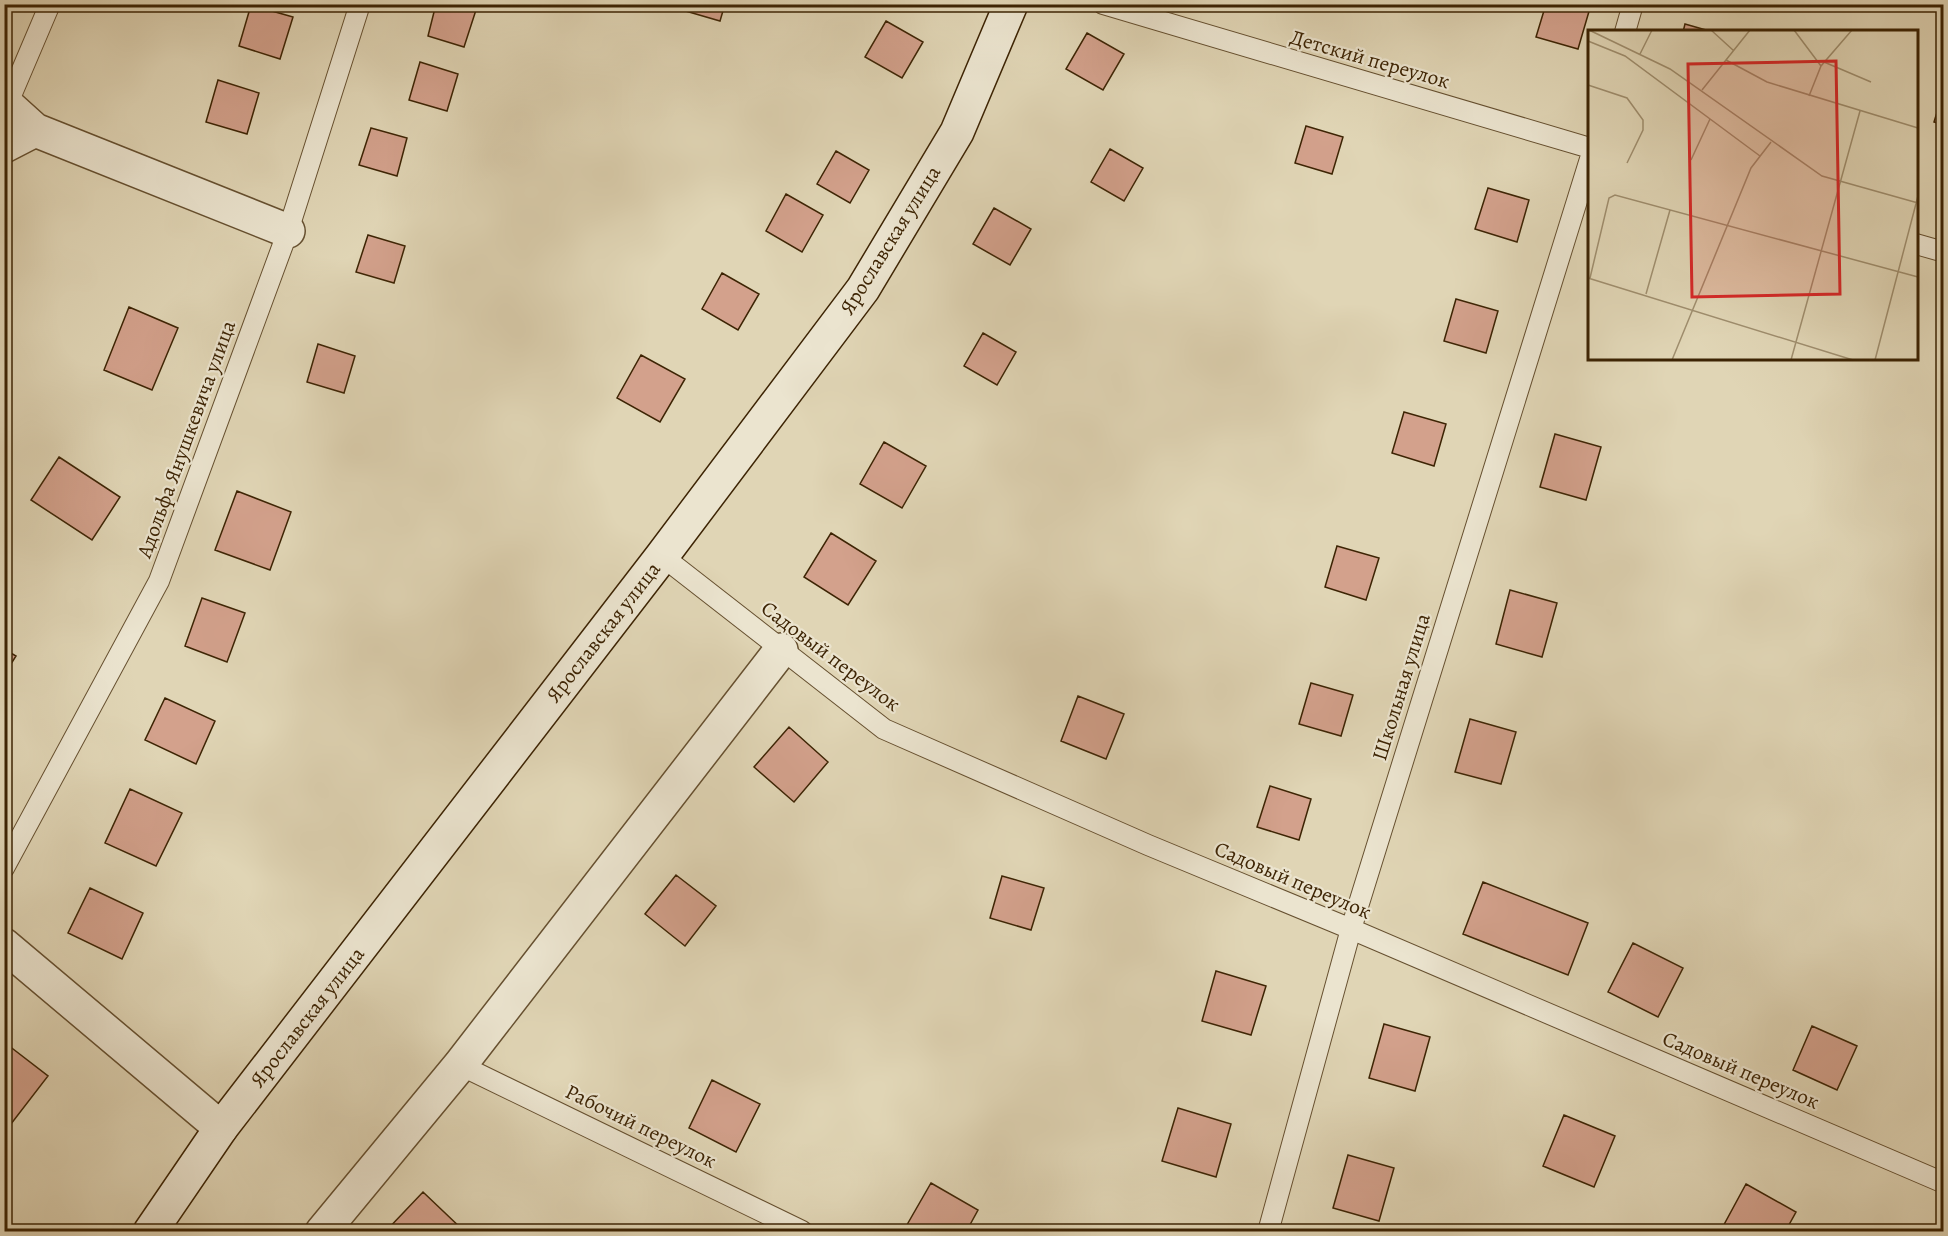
<svg xmlns="http://www.w3.org/2000/svg" width="1948" height="1236" font-family="Alegreya,serif">
  <style>
    .building { fill: #d3a18c; stroke: #3d2404; stroke-width: 1.5 }
    .lines { fill: none; stroke-linecap: round; stroke-linejoin: round }
    .lane-casing { stroke: #665030; stroke-width: 22 }
    .street-casing { stroke: #665030; stroke-width: 36 }
    .secondary-casing { stroke: #3d2404; stroke-width: 36 }
    .lane { stroke: #ebe4cf; stroke-width: 20 }
    .street { stroke: #ebe4cf; stroke-width: 33 }
    .secondary { stroke: #ebe4cf; stroke-width: 33 }
    .labels { text-anchor: middle; dominant-baseline: central; stroke-width: 4.5; stroke-linejoin: round; paint-order: stroke }
    .street-label { font-size: 21px; fill: #3d2404; stroke: #ebe4cf }
    .inset-road { fill: none; stroke: #9f8e6e; stroke-width: 1.5 }
    .view { fill: #d62828; fill-opacity: 0.15; stroke: #d62828; stroke-width: 3 }
    .inset-edge { fill: none; stroke: #3d2404; stroke-width: 3 }
  </style>
  <rect width="100%" height="100%" fill="#e0d5b5"/>
  <filter id="stains"><feTurbulence type="fractalNoise" baseFrequency=".00333" numOctaves="4"/><feColorMatrix values="0 0 0 0 .2 0 0 0 0 .09 0 0 0 0 .02 0 0 0 .5 -.17"/></filter>
  <radialGradient id="worn" r=".72"><stop offset=".6" stop-color="#630" stop-opacity="0"/><stop offset="1" stop-color="#630" stop-opacity=".3"/></radialGradient>
  <path class="building" d="M436,4H458L476,10L464,47L428,36Z
    M684,4H725L720,21L682,10Z
    M1546,4H1578L1590,8L1578,49L1536,37Z
    M251,5L293,17L280,59L239,46Z
    M886,21L923,42L902,78L865,57Z
    M1685,24L1713,32H1683Z
    M1087,33L1124,54L1103,90L1066,69Z
    M420,62L458,74L447,111L409,100Z
    M218,80L259,93L247,134L206,122Z
    M1944,90V125L1934,122Z
    M1306,126L1343,137L1332,174L1295,163Z
    M371,128L407,138L397,176L359,165Z
    M1110,149L1143,168L1124,201L1091,182Z
    M836,151L869,170L850,203L817,184Z
    M1488,188L1529,200L1517,242L1475,229Z
    M786,194L823,215L802,252L766,231Z
    M994,208L1031,229L1010,265L973,244Z
    M368,235L405,246L394,283L356,272Z
    M722,273L759,294L738,330L702,309Z
    M1456,299L1498,311L1486,353L1444,341Z
    M129,307L178,328L152,390L104,370Z
    M983,333L1016,352L997,385L964,366Z
    M318,344L355,356L344,393L307,382Z
    M641,355L685,379L660,422L617,398Z
    M1404,412L1446,424L1434,466L1392,453Z
    M1555,434L1601,447L1586,500L1540,487Z
    M884,442L926,466L902,508L860,484Z
    M59,457L120,497L92,540L31,500Z
    M237,491L291,512L270,570L215,550Z
    M831,533L876,561L848,605L804,577Z
    M1337,546L1379,558L1366,600L1325,587Z
    M1510,590L1557,603L1542,657L1496,644Z
    M202,598L245,613L227,662L185,646Z
    M4,649L16,656L4,675Z
    M1311,683L1353,695L1341,736L1299,724Z
    M1078,696L1124,714L1106,759L1061,741Z
    M165,698L215,721L196,764L145,740Z
    M1470,719L1516,732L1501,784L1455,772Z
    M789,727L828,762L794,802L754,767Z
    M1270,786L1311,799L1299,840L1257,827Z
    M130,789L182,813L156,866L105,843Z
    M676,875L716,906L685,946L645,914Z
    M1002,876L1044,888L1031,930L990,918Z
    M1483,882L1588,923L1568,975L1463,934Z
    M90,888L143,913L122,959L68,933Z
    M1633,943L1683,968L1658,1017L1608,992Z
    M1216,971L1266,986L1251,1035L1202,1021Z
    M1384,1024L1430,1037L1415,1091L1369,1078Z
    M1812,1026L1857,1046L1837,1090L1793,1070Z
    M4,1042L48,1076L4,1133Z
    M712,1080L760,1104L736,1152L689,1128Z
    M1178,1108L1231,1124L1216,1177L1162,1161Z
    M1564,1115L1615,1136L1594,1187L1543,1166Z
    M1348,1155L1394,1168L1379,1221L1333,1208Z
    M931,1183L978,1210L966,1232L904,1230Z
    M1746,1184L1796,1212L1785,1232H1720Z
    M423,1192L465,1232H385Z"/>
  <g class="lines">
    <defs>
      <path id="lane" d="M1103,4L1590,148
        M1625,32L1633,4
        M7,105L50,4
        M1916,244L1944,252
        M662,556L884,729L1148,845L1351,929L1944,1183
        M4,868L159,581L288,231L360,4
        M460,1065L802,1231
        M1268,1232L1351,929L1590,159"/>
      <path id="street" d="M4,102L35,130L288,231
        M4,146L35,130
        M4,945L221,1128
        M322,1232L460,1065L781,650"/>
      <path id="secondary" d="M150,1232L221,1128L662,556L863,289L957,132L1011,4"/>
    </defs>
    <use href="#lane" class="lane-casing"/>
    <use href="#street" class="street-casing"/>
    <use href="#secondary" class="secondary-casing"/>
    <use href="#lane" class="lane"/>
    <use href="#street" class="street"/>
    <use href="#secondary" class="secondary"/>
  </g>
  <g class="labels">
    <g class="street-label">
      <text transform="translate(1370 59) rotate(16)">Детский переулок</text>
      <text transform="translate(890 240) rotate(-58)">Ярославская улица</text>
      <text transform="translate(186 439) rotate(-70)">Адольфа Янушкевича улица</text>
      <text transform="translate(603 632) rotate(-52)">Ярославская улица</text>
      <text transform="translate(831 656) rotate(37)">Садовый переулок</text>
      <text transform="translate(1401 687) rotate(-73)">Школьная улица</text>
      <text transform="translate(1293 880) rotate(23)">Садовый переулок</text>
      <text transform="translate(307 1017) rotate(-52)">Ярославская улица</text>
      <text transform="translate(1741 1070) rotate(23)">Садовый переулок</text>
      <text transform="translate(641 1126) rotate(26)">Рабочий переулок</text>
    </g>
  </g>
  <g transform="translate(1588 30)">
    <rect width="330" height="330" fill="#e0d5b5"/>
    <path class="inset-road" d="M1,0L82,39L234,146L330,173M123,0L146,21M206,0L233,36M0,11L37,26L172,126M52,24L64,0M138,30L179,52L330,98M236,32L283,52M0,55L39,68L55,90V100L39,133M114,60L162,0M221,66L233,36L264,0M103,130L122,89M0,248L265,330M2,248L21,168L27,165L330,247M58,264L82,180M84,330L163,138L183,112M203,330L272,81M287,330L330,166"/>
    <path class="view" d="M248,31L252,264L104,267L100,34Z"/>
    <rect width="330" height="330" class="inset-edge"/>
  </g>
  <rect width="1948" height="1236" fill="none" stroke="#e0d5b5" stroke-width="24"/>
  <rect x="6" y="6" width="1936" height="1224" fill="none" stroke="#3d2404" stroke-width="3"/>
  <rect x="12" y="12" width="1924" height="1212" fill="none" stroke="#3d2404" stroke-width="1.5"/>
  <rect width="100%" height="100%" filter="url(#stains)"/>
  <rect width="100%" height="100%" fill="url(#worn)"/>
</svg>
